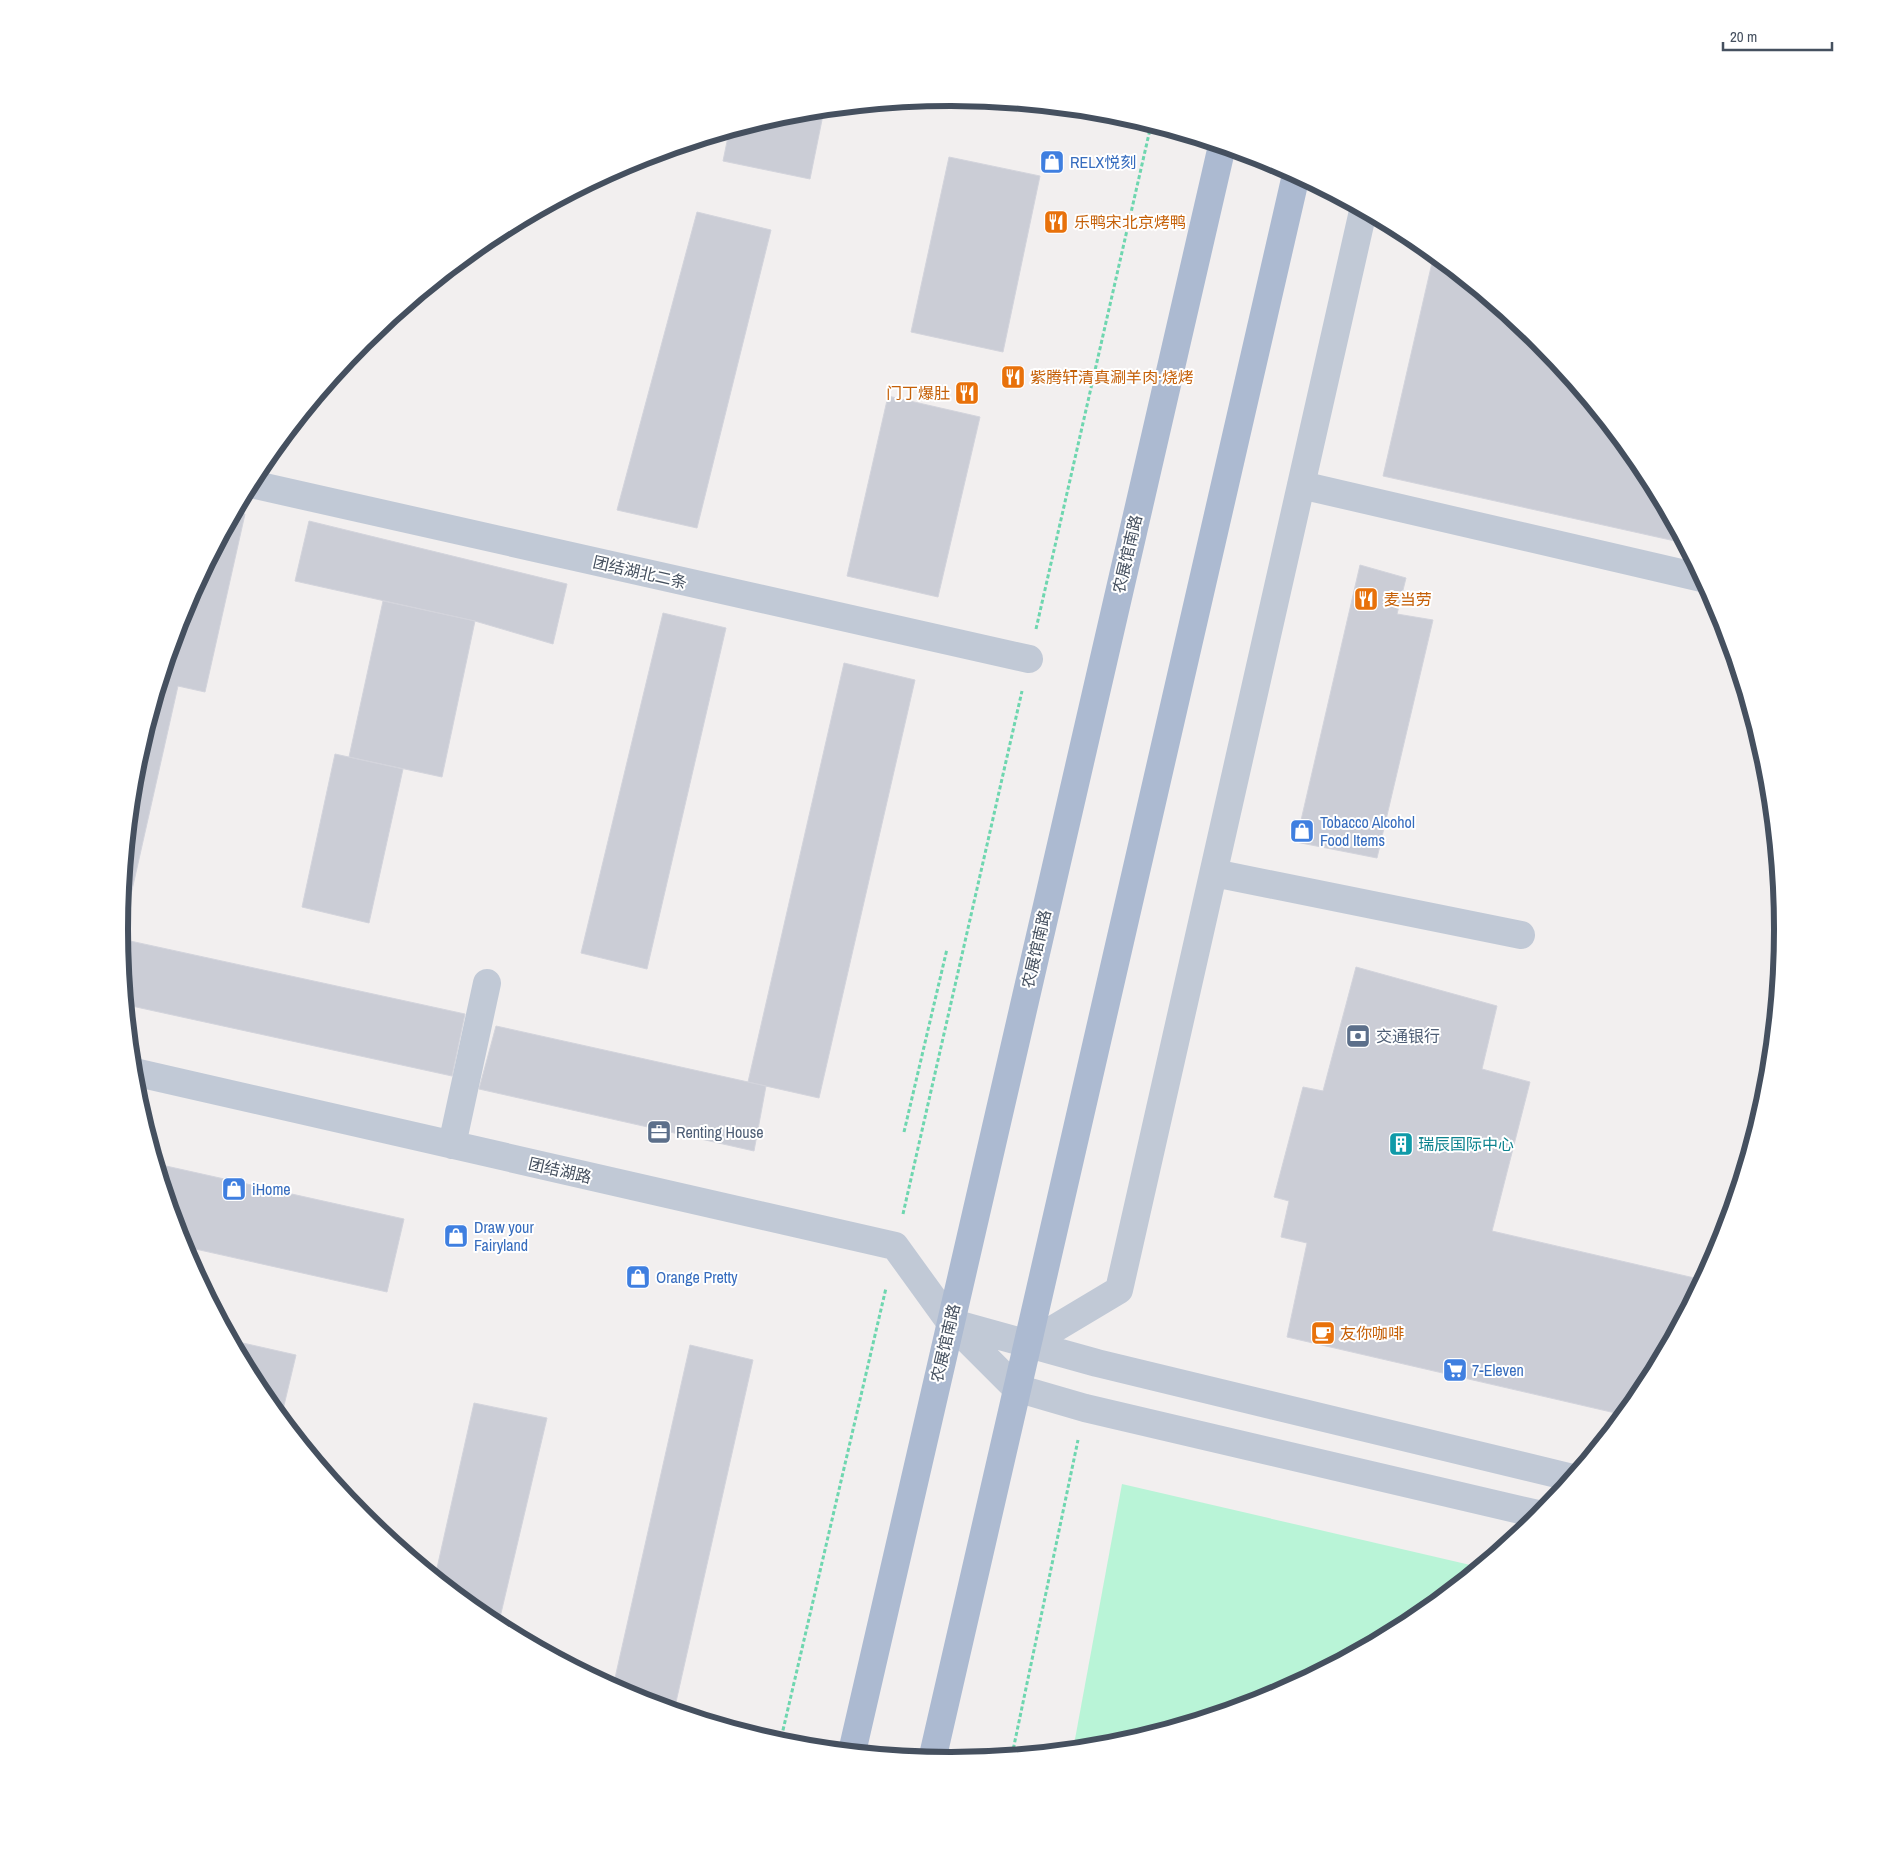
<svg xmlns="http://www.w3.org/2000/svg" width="1903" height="1859" font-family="'Archivo Narrow','Noto Sans SC',sans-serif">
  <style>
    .green { fill: #b9f4d7 }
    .building { fill: #cbcdd6; stroke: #d3d4dc }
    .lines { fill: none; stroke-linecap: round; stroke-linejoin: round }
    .path { stroke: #6ed6af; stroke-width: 3; stroke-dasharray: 4 2.5; stroke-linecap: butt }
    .minor { stroke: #c1c9d6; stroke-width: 28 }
    .major { stroke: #acbad1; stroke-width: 28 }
    .labels { text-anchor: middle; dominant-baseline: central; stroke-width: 4; stroke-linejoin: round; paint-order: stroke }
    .shop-label { font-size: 16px; fill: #366cbe; stroke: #fff; text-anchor: start }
    .food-label { font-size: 16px; fill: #c56008; stroke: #fff; text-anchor: start }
    .street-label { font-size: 16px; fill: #45505f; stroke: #fff }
    .service-label { font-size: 16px; fill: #4e5e75; stroke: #fff; text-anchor: start }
    .culture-label { font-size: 16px; fill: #0d838f; stroke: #fff; text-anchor: start }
    .rim { fill: none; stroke: #45505f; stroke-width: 6 }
  </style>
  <rect width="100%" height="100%" fill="#f2efef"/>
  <path class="green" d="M1122,1484L1479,1567L1413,1621L1270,1698L1114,1746L1073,1750Z"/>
  <path class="building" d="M824,110L810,179L723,161L729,132L789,113Z
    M949,157L1040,176L1003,352L911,332Z
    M697,212L771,230L697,528L617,510Z
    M1434,254L1540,341L1643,468L1684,543L1383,476Z
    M888,396L980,417L938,597L847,576Z
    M290,430L286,448L277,446Z
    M236,512L245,514L205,692L178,686L121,939L120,929L136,767L183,611Z
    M309,521L567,584L553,644L475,621L295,581Z
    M1360,565L1406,578L1397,614L1433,620L1377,858L1296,842Z
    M383,601L475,621L442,777L349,757Z
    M663,613L726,628L647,969L581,953Z
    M844,663L915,680L819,1098L748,1082Z
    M335,754L403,769L369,923L302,907Z
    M121,939L465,1014L452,1076L127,1005Z
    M1356,967L1497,1006L1482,1069L1530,1082L1492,1231L1703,1280L1643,1392L1624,1415L1287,1337L1307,1243L1281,1237L1289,1201L1274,1197L1303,1087L1323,1091Z
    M496,1026L766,1086L754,1151L479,1089Z
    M157,1164L404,1219L387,1292L182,1246Z
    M234,1341L296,1355L281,1418L260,1391Z
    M690,1345L753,1360L674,1711L633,1698L613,1687Z
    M474,1403L547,1418L498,1626L489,1621L435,1577Z"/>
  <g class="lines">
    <path class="path" d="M1036,629L1151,125
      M904,1132L947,949
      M903,1214L1022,691
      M780,1743L886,1288
      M1012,1755L1078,1440"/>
    <path class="minor" d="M251,484L1029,659
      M1301,485L1702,578
      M1214,873L1521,935
      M134,1072L895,1246L950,1322L1016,1388L1085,1408L1542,1515
      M452,1145L487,983
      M953,1323L1097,1363L1573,1478
      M1027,1345L1119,1290L1363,211"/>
    <path class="major" d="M852,1752L1222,146
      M932,1760L1296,175"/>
  </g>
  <defs>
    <symbol id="shop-square" viewBox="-11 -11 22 22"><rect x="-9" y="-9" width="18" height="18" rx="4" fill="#3f7fe0" stroke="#fff"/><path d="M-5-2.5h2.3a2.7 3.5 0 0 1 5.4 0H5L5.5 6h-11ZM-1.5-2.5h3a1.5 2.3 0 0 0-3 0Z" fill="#fff"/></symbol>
    <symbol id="restaurant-square" viewBox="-11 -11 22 22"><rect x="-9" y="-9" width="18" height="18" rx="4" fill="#e8710a" stroke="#fff"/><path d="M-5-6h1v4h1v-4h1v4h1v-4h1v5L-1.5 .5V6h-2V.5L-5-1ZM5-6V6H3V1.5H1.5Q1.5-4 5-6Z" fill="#fff"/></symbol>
    <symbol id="bank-square" viewBox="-11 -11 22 22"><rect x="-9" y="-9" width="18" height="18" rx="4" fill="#5c6f8a" stroke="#fff"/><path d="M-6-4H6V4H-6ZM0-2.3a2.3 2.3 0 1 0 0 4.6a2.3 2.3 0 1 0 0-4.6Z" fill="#fff"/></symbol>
    <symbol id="office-square" viewBox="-11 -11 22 22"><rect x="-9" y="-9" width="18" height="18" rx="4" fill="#5c6f8a" stroke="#fff"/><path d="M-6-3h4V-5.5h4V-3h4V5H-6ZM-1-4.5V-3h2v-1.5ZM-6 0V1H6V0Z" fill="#fff"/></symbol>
    <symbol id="building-square" viewBox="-11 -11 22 22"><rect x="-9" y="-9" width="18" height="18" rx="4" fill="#0f9aa8" stroke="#fff"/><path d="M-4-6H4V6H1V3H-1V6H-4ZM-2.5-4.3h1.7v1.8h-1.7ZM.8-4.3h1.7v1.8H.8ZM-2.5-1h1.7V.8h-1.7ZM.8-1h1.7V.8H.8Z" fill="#fff"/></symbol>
    <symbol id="cafe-square" viewBox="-11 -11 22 22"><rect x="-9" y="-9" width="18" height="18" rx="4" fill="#e8710a" stroke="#fff"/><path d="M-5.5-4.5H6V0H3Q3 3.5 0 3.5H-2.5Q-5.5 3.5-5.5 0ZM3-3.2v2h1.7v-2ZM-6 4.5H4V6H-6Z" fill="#fff"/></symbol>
    <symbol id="supermarket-square" viewBox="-11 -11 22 22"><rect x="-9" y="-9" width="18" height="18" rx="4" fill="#3f7fe0" stroke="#fff"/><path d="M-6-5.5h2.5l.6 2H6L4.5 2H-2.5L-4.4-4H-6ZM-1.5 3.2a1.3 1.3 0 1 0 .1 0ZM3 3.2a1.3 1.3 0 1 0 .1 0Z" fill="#fff"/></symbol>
  </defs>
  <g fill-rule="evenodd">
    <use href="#shop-square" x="1038" y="148" width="28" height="28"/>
    <use href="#restaurant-square" x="1042" y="208" width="28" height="28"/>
    <use href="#restaurant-square" x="999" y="363" width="28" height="28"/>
    <use href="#restaurant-square" x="953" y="379" width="28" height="28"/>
    <use href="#restaurant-square" x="1352" y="585" width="28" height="28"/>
    <use href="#shop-square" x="1288" y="817" width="28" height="28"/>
    <use href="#bank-square" x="1344" y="1022" width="28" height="28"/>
    <use href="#office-square" x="645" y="1118" width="28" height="28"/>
    <use href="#building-square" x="1387" y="1130" width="28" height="28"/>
    <use href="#shop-square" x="220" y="1175" width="28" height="28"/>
    <use href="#shop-square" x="442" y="1222" width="28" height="28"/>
    <use href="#shop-square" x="624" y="1263" width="28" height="28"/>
    <use href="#cafe-square" x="1309" y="1319" width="28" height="28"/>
    <use href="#supermarket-square" x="1441" y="1356" width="28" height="28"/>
  </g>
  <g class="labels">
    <g class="shop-label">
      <text x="1070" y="162">RELX悦刻</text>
      <text x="1320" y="822">Tobacco Alcohol<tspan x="1320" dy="18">Food Items</tspan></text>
      <text x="252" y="1189">iHome</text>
      <text x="474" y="1227">Draw your<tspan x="474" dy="18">Fairyland</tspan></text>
      <text x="656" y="1277">Orange Pretty</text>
      <text x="1472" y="1370">7-Eleven</text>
    </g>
    <g class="food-label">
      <text x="1074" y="222">乐鸭宋北京烤鸭</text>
      <text x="1030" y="377">紫腾轩清真涮羊肉·烧烤</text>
      <text x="950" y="393" text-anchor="end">门丁爆肚</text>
      <text x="1384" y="599">麦当劳</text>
      <text x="1340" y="1333">友你咖啡</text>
    </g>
    <g class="street-label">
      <text transform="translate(1127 554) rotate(-77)">农展馆南路</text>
      <text transform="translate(640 572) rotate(13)">团结湖北二条</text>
      <text transform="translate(1036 949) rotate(-77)">农展馆南路</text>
      <text transform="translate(560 1170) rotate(13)">团结湖路</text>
      <text transform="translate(945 1343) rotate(-77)">农展馆南路</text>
    </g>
    <g class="service-label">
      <text x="1376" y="1036">交通银行</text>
      <text x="676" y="1132">Renting House</text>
    </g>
    <g class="culture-label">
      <text x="1418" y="1144">瑞辰国际中心</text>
    </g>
  </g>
  <path d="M0 0H1903V1859H0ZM128 929a823 823 0 1 1 1646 0a823 823 0 1 1-1646 0Z" fill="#fff" fill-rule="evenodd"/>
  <path class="rim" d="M128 929a823 823 0 1 1 1646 0a823 823 0 1 1-1646 0Z"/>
  <path d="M1723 42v8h109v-8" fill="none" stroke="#45505f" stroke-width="2.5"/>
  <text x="1730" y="42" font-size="15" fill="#45505f" stroke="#ffffff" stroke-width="4" paint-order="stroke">20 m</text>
</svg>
